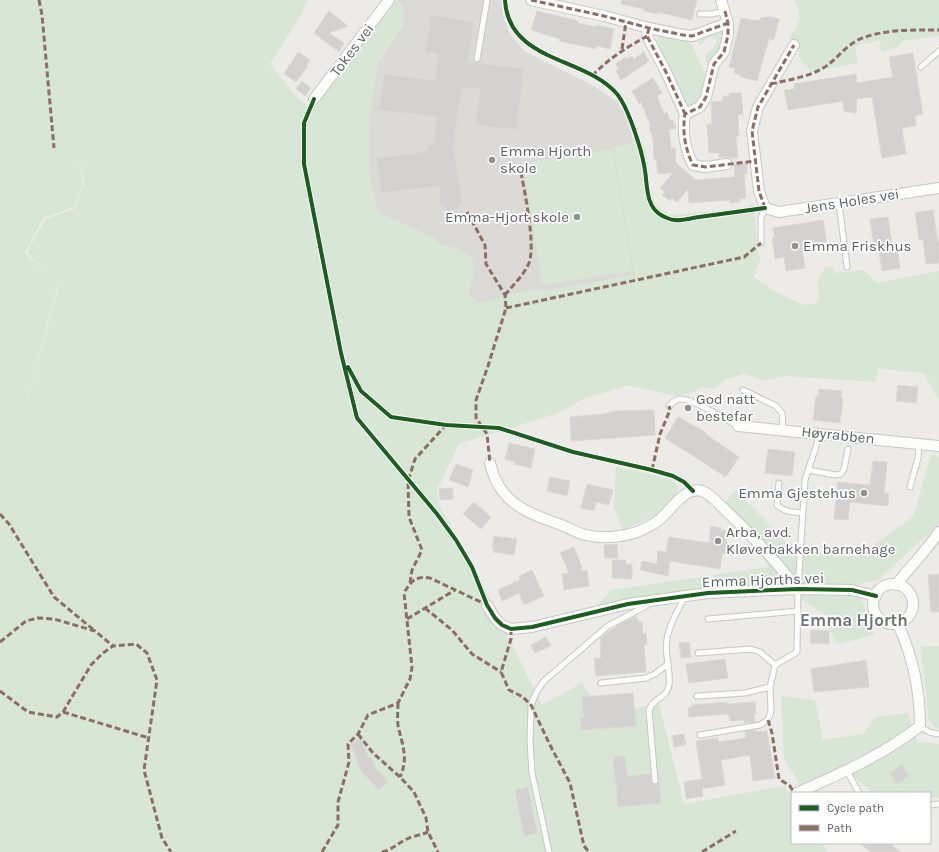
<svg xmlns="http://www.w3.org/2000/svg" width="939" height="852" font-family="Karla,sans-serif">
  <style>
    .education { fill: #dcdad6 }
    .green { fill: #d7e6d5; fill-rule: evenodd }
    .building { fill: #d3d2d0; stroke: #dbdad6 }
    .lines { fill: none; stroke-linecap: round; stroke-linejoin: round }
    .lane-casing { stroke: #c8c7c7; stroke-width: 7 }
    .street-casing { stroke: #c8c7c7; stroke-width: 12 }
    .lane { stroke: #fcfcfb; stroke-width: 5 }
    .street { stroke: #fcfcfb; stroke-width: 10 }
    .quiet { stroke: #8d6e63; stroke-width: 3; stroke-dasharray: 6 3; stroke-linecap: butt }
    .cycleway-casing { stroke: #fff; stroke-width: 6 }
    .cycleway { stroke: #1b5e20; stroke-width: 4 }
    .poi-dot { fill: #8f9192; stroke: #fff; stroke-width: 1.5 }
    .labels { text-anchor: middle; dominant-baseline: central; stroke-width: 3.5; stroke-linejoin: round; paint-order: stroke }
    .street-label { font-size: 15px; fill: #5d6064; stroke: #fff }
    .poi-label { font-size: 15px; fill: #5d6064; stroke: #fff; text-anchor: start }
    .quarter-label { font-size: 17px; font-weight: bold; fill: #6e7176; stroke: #fff }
  </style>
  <rect width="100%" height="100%" fill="#ecebe7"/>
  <path class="education" d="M397,0H501L503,16L510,34L524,51L594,86L616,101L624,112L634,142L614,148L635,275L547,291L535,289L502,297L487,303L476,302L468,293L469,286L459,249L440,245L434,238L377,212L369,172L368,135L370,109L378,63L395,36L402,27V6Z"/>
  <path class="green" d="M0,0H307L301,15L270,64L299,100L312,109L326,89L395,0H397C418,24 385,42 378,64C376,72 375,82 374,91C366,132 367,172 377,212L434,238L440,245L459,249L473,259L474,273L468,293L476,302L487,303L502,297L535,289L547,291L634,275L613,147L642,140L647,157L650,189L654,200L661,210L667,213L675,215L744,208L753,203C756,218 755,248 761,259L758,264L754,277L776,292L804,305L814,304L819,299L818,281L825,267L832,266L834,273L863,270L877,283L939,271V400L923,373L878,368L876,382L786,376L763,380L744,374L726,379L714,389L701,387L696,391L676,396L628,385L583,399L561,412L459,444L437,490L439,504L478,575L542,705L582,683L602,713L659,704L684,804L784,786L792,798V843H822L828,852H0ZM78,155L85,183L74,209L45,219L27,253L56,282L25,253L43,218L74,207L83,184ZM58,284L59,285L28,398V397Z
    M795,0H939V36L902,41L899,47L881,52L880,40L860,44L856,48L857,63L812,72C803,65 797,58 799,45L789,39L800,20L797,5Z
    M726,27L721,50L709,72L705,56L715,46L717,39L709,36L700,46L697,38Z
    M660,34L686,39L693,46L707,80L701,99L693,106H685L655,43Z
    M612,149L632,271L542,285L523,163Z
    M931,455L939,457V524L878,580L858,584L868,622L874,635L838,644L826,625L835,622L781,585L653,598L594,609L612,590L769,567L725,502L736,490L796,552L859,556L913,517Z
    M616,467L650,474L672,480L678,487L676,498L656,515L623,530L614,509Z
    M939,646V729L936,728L928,718L926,691L920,647Z
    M781,696L815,700L823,740L863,734L875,717L908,713L918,742L939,744V798H930V793H873L845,769L801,786L784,759Z"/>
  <path class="building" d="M621,0H697L692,20L658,12V14L644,11V9L621,4Z
    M329,11L348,26L329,33L344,43L339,52L314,33Z
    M537,11L578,21V23L595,27L596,25L614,29L610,49L597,46L596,49L573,44L559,41L560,39L531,30Z
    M431,15L474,22L468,62L524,68L517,130L475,125L480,89L462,88L454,145L462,203H458L459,209L445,211L444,205L441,206L439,186L381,193L376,158L423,152L422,150H428L427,144H433L437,117L379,110L384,74L435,80L438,54L425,52Z
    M767,16L779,19L774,40L769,39L757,81L741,77V75L734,73L735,68L729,67L741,18L759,21L761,17L766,18Z
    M298,52L310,60L306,65L308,66L296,82L284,74Z
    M644,52L649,61L621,80L616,71L619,69L615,64L626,57L627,59L632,56L634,59Z
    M913,53L923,114L915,116L916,126L902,128L906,154L882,158L872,97L857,99L856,113L844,111L843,101L788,110L784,90L794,89V84L856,74L857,83L893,77L889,57Z
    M653,78L662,93L657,96L664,114L667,112L670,121L673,120L676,128L669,130L671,148H675L676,163L696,180L735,177L734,164L747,163V174H744L746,198L740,199V202L730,203V200L689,203L688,189L677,202L672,198L670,201L662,195L665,192L660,188L673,173L658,174L656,159H654L653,139L649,127H651L641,102L639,104L632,91Z
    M302,81L311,88L305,96L296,89Z
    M729,93H741L743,114L738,115L739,136L736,137L738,158L719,157V153H709L707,124H712L711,102L723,101V96H729Z
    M933,210L938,242H939V263L926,264L923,239L919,240L915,213Z
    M888,217L893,249L897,248L900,268L882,271L878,246H874L870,219Z
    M823,220L827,244L802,248L805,268L786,271L784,257L775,259L772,238H775L773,228Z
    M898,385L918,387L916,403L896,401Z
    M819,389L842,391L841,398H843L840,423L813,420L816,396H818Z
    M648,410H654L655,435L571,441L570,417L603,414L615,411Z
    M678,417L702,430L711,438L739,457L726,477L665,438Z
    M509,443L535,449L531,468L514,464L515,462L505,459Z
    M768,449L795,452L792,476L765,473Z
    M873,461L887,462L884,493H889L888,506L850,502L848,520L834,519L838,482L870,485Z
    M456,464L473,470L468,487L449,480Z
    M550,477L570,481L567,496L547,491Z
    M587,484L613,490L609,505L596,502L594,511L581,508Z
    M453,488V499L440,500L439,489Z
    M474,502L491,517L481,529L463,514Z
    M711,526L721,528V530L728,531L725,554H722L720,569L670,561L668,576L640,570L642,561L657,564L658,551L666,552L669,537L709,543Z
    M494,536L517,539L514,555L493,552L494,548H492Z
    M617,544L618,558H605L604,545Z
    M574,547L581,565L582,571L587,570L589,586L564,590L562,574L569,573L560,553Z
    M612,560H625L626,564H632V579L612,578Z
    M532,570L544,596L524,605L519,593L502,601L498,590L520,580L519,576Z
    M939,574V612H931L928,575Z
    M636,616L639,622H642L643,634L646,633L647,645H644L646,672L596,676L594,658H601L600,638L618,625Z
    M811,630L829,631V644L810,643Z
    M546,637L551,646L535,653L531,645Z
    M689,642L691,657L681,658L679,643Z
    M725,659L728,678L689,683L686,664Z
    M866,660L869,687L814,692L811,669Z
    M633,693L636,726L581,730L580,718H584L582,697Z
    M727,702V704L755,702L756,714H754L755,722L745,723L744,720L730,721V717H728V714L689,717L688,708L692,707V705Z
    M756,730V732L767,731L775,778L753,781L750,755L721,760L725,785L702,789L703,796L686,799L684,782L702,779L696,741L718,738V742L746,738L745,731Z
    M684,734L686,745L674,747L672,736Z
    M361,739L369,758L371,757L375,765L374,766L388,782L379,790L361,771L350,743Z
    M625,756L627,776L650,774L652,783L655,785L659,782V774L661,803L618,807L613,757Z
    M902,765L909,776L897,784L890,773Z
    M528,787L537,833L524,836L515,790Z
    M859,843H889L901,852H871Z"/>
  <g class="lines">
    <defs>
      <path id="lane" d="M700,14H712L725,11
        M477,59L487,0
        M921,67L939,51
        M839,203L847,267
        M761,243V218L765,208
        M743,390L776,406L782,413L783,430
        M669,406C672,403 674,400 679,399C691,397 725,419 738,426
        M808,470L835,475L841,474L844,469L848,449
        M779,483L777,505C784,512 793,512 802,513
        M910,487L918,458L919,444
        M708,619L798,611
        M698,653L751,649L760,652L775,665
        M775,665L797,652L798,589L805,480L820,434
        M601,683L646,678L655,674L668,664
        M697,696L745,693L770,687
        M920,726L929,732L939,734
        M700,735L760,725L768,720L771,711L770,687L775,665
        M847,771L859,793
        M655,781L649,710C653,697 667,699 669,685C671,670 664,654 667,639C669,624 679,609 685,596
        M930,805L939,804
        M549,852L532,773L530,742L531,705L537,691L544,681L608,626L650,604"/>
      <path id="street" d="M531,0L604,16L649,28L683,35L692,36L728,23
        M721,0L728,23V35L724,52L714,64L706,97L700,107L685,114C682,131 685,149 693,165L706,167L727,164
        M649,28L647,36L666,72L685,114
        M794,45L758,107L752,131L759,191L765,208L779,212L939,188
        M314,99L389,0
        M738,426L939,446
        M490,463C493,474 496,484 504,493C518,511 543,518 564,526C571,529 579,534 586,535C602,539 622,537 637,532C644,529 653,525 659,520C671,511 684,486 702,491C710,494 716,501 721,506C749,532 774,559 798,589
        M873 604a20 20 0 1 1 40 0a20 20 0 1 1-40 0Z
        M896,585C910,567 926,551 939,532
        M487,605L495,618L502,625L511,629L532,627L628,604L708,593L798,589L852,590L876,596
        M797,793C840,774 883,755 920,726C920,690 913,657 898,624"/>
    </defs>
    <use href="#lane" class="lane-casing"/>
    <use href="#street" class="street-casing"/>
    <use href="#lane" class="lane"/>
    <use href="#street" class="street"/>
    <path class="quiet" d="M39,0L42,15L54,148
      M531,0L604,16L649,28L683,35L692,36L728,23
      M725,11L728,23V35L724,52L714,64L706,97L700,107L685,114C682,131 685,149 693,165L706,167L755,161
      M649,28L647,36L666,72L685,114
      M622,49L626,22
      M592,76C609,58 626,48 647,36
      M771,84C791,79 812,77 829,64C839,56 847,45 860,39C885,29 912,30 939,30
      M765,208L759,191L752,131L758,107L794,45
      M467,212L485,245L486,264L505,295L506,308L488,366L476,400V418L487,434L490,463
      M505,295C513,285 524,275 529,263C536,244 524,189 520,167
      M506,308L744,257L761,243
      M652,470L660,434L670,410L669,406
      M0,514L9,524L54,597L95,631
      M410,583L412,570L422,550L409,517L408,481L415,459L446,425
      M425,608L452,630L472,654L501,672
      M407,619L455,590
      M511,629V639L501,672L509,690L523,697L531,705L550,745L570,783L584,846L589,852
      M0,642L26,621L38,618L54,619L95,631L113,646
      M0,691L28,712L57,717L63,712L91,665L103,653L113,646L136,644L147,653L157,680L144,770L162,838L171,852
      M398,703C398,710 397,718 398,725C402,745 409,757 400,777
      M63,712L149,738
      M768,720L772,733L779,779L790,786L794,793
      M358,734L373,753L400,777L414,792L426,818L428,832L438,852
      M322,852L338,825V802L349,762L348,744L358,734L368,715L398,703L410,679L412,667L404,593C411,581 415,576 430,578L487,605
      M382,852C392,850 398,843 407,839C413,836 421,835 428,832
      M702,852L736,831"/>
    <defs>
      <path id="cycleway" d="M505,0C508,62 586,57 617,94C628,107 641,148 644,165C648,181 644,205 661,215C664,217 671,220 675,220C682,221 691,218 699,217C721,214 743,211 765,208
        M314,99L304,123V164L341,353L357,418L437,514L456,540L472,567L487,605L495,618L502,625L511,629L532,627L628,604L708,593L798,589L852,590L876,596
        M348,367L361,391L391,417L446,425L499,428L573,452L652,470L673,476L684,482L693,491"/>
    </defs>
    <use href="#cycleway" class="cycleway-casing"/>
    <use href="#cycleway" class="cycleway"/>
  </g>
  <g class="poi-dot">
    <circle cx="492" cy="160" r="4"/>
    <circle cx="577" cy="217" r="4"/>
    <circle cx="795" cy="246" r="4"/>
    <circle cx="688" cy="408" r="4"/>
    <circle cx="864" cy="493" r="4"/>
    <circle cx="718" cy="541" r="4"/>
  </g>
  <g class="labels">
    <g class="street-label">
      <text transform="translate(352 50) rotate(-53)">Tokes vei</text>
      <text transform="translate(852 201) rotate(-9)">Jens Holes vei</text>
      <text transform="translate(838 435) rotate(6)">Høyrabben</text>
      <text transform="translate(763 580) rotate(-2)">Emma Hjorths vei</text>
    </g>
    <g class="poi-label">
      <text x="500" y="151">Emma Hjorth<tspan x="500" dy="17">skole</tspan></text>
      <text x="569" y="217" text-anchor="end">Emma-Hjort skole</text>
      <text x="803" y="246">Emma Friskhus</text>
      <text x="696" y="399">God natt<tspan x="696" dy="17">bestefar</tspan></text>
      <text x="856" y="493" text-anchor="end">Emma Gjestehus</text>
      <text x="726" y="532">Arba, avd.<tspan x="726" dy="17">Kløverbakken barnehage</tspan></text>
    </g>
    <g class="quarter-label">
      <text x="854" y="620">Emma Hjorth</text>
    </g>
  </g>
  <rect x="791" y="792" width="140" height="52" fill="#ffffff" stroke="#bebfc1"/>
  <rect x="799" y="805" width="20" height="6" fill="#1b5e20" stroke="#bebfc1"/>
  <text x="827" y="812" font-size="12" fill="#5d6064">Cycle path</text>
  <rect x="799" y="825" width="20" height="6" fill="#8d6e63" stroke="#bebfc1"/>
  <text x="827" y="832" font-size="12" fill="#5d6064">Path</text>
</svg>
